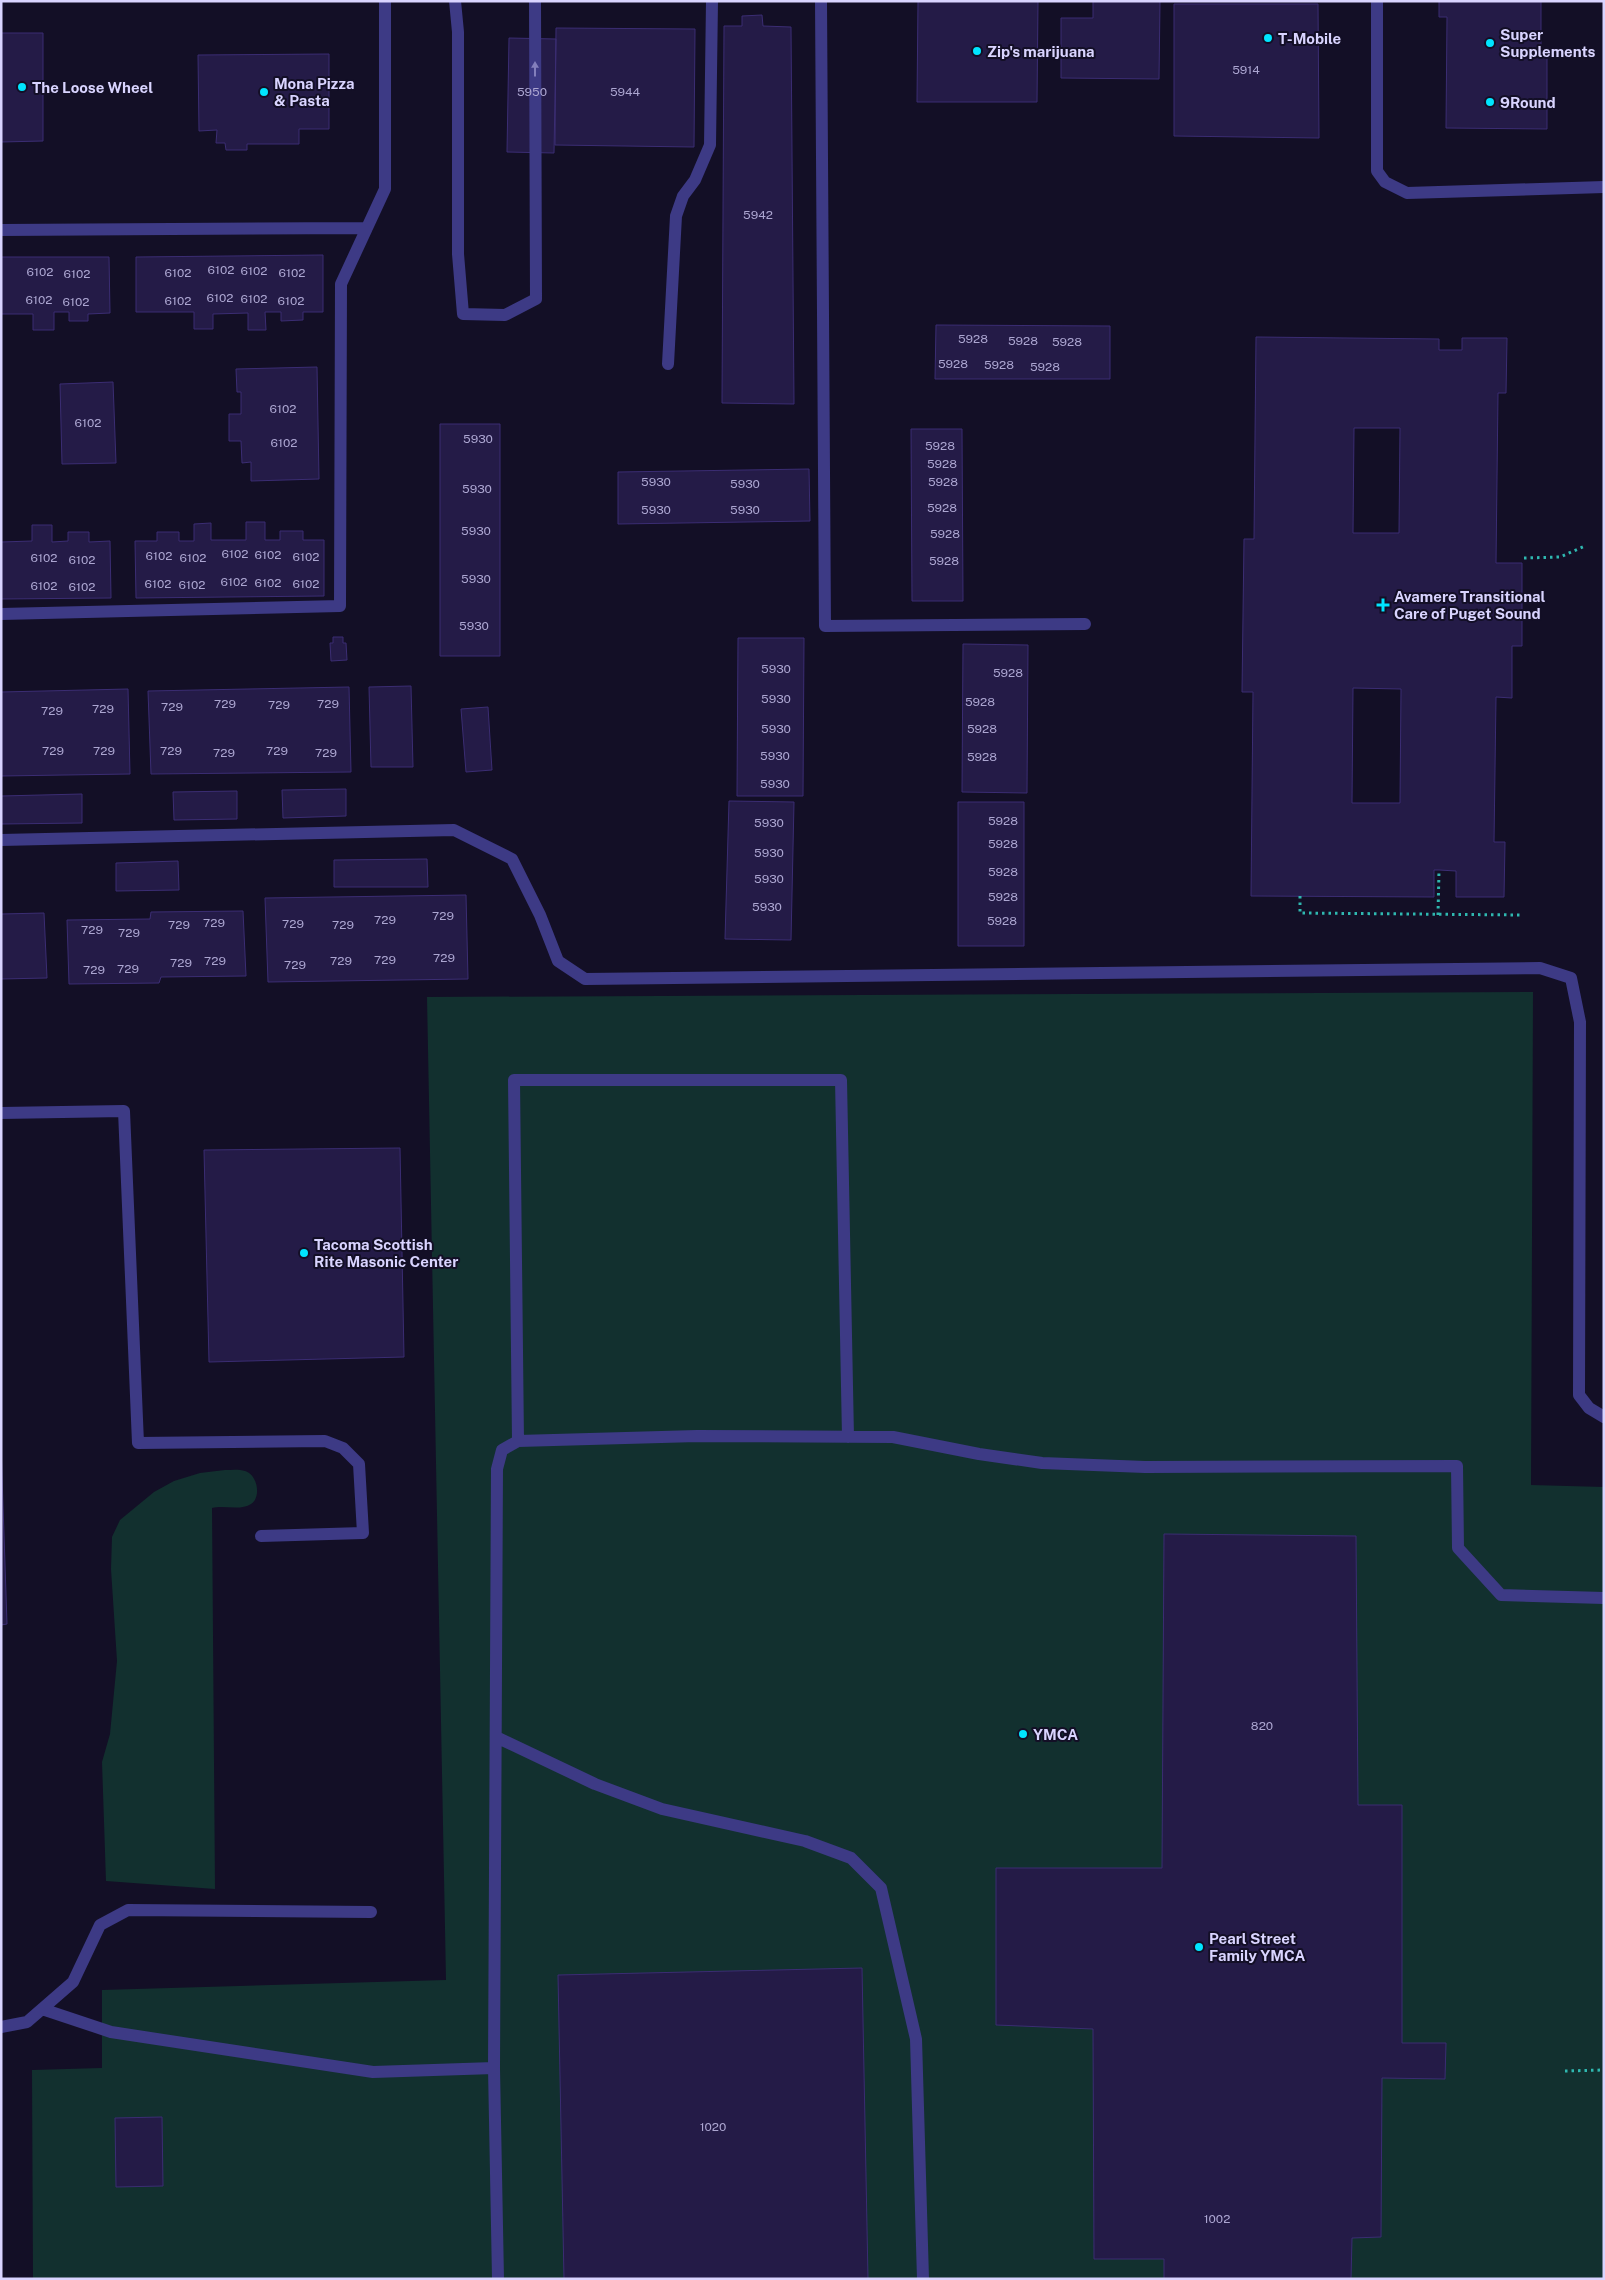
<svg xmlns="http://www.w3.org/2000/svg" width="1605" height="2280" font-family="'Public Sans',sans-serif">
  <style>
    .green { fill: #12302f }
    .building { fill: #241b47; stroke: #3b2d73; fill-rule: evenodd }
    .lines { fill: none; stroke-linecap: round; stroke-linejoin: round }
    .path { stroke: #2fb8b0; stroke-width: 3; stroke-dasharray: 2.5 4; stroke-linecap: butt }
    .service { stroke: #3d3a85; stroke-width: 12 }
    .oneway { fill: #837fbc }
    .poi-dot { fill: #00e5ff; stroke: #130f26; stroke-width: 2 }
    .labels { text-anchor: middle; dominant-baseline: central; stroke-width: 4; stroke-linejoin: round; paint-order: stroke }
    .number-label { font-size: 12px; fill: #aca6d1 }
    .poi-label { font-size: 15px; font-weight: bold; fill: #d9d4ff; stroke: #130f26; text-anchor: start }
  </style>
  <rect width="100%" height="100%" fill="#130f26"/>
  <path class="green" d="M1533,992L1531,1485L1604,1487V2279H33L32,2070L102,2068V1990L446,1980L427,997Z
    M225,1470C231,1470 239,1469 245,1471C257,1474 262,1497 251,1504C241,1511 224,1505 212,1508L215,1889L106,1881L102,1762L110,1734L117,1661L111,1569L112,1537L120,1520L154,1492L174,1481L200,1473Z"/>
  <path class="building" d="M918,1H1038L1037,102H917Z
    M1093,1H1160L1159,79L1061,78V18H1093Z
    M1439,1H1541V53H1547V129L1446,128L1447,17H1439Z
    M1174,4H1318L1319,138L1174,136Z
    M762,15L763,26L791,27L794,404L722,403L724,26H742V16Z
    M556,28L695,29L694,147L555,145Z
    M1,33H43V141L1,142Z
    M509,38L556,39L554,153L507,152Z
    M329,54V129H299V144H247V150H226L225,143H216L217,130L199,131L198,55Z
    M323,255V312H303V320L281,321V312H265L266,330H248V313L213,314V329H194V312H136V257Z
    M1,257H109L110,313L88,314V321H69V312H54V330H33V314H1Z
    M936,325L1110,326V379H935Z
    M1256,337L1439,339V350H1462V338H1507L1506,393H1498L1496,563H1522V646H1512V698L1496,697L1494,842H1505L1504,897H1456V871L1439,870H1434V897L1251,896L1253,692H1242L1244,539H1254ZM1354,428H1400L1399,533H1353ZM1353,688L1401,689L1400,803H1352Z
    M317,367L319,479L251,481V462L242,463L241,441H229V414H241V392H237L236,369Z
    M113,382L116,463L62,464L60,384Z
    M440,424H500V656H440Z
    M911,429H962L963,601H912Z
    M809,469L810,521L618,524V472Z
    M246,522H265V540H280V531H303V540H324V596L136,598L135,541H157V532H179V541H194V524L211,523V540H246Z
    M32,525H52V542L68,541V532H89V542L110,541L111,598L1,599V542L32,541Z
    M333,637H343V643H346L347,660L331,661L330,643H333Z
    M738,638H804L803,796H737Z
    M963,644L1028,645L1027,793L962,792Z
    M411,686L413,767H371L369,687Z
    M349,687L351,772L151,774L148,691Z
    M128,689L130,774L1,776V692Z
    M488,707L492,770L466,772L461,709Z
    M346,789V816L283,818L282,790Z
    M237,791V819L174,820L173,792Z
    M82,794V823L1,824V796Z
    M729,801L794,802L791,940L725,939Z
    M958,802H1024V946H958Z
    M427,859L428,887H334V860Z
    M178,861L179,890L116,891V863Z
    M466,895L468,979L268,982L265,898Z
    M243,911L246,976L161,977L159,983L69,984L67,920L150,919L151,912Z
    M44,913L47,978L1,979V914Z
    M400,1148L404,1357L209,1362L204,1150Z
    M1,1445L7,1624L1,1625Z
    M1164,1534L1356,1536L1358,1805H1402V2043H1446L1445,2079L1382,2078L1381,2237L1352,2238L1351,2279H1164V2259H1094L1093,2029L996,2025V1868H1162Z
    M862,1968L868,2279H564L558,1975Z
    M162,2117L163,2186L116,2187L115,2118Z"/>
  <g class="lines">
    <path class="path" d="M1524,558L1560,557L1585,546
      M1300,896V913L1521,915
      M1438,915L1439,870
      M1565,2071L1604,2070"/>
    <path class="service" d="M455,1L458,32V254L463,314L505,315L536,299L535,1
      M821,1L825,626L1085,624
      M1377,1V171L1385,182L1407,193L1604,187
      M1,230L367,228
      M668,364L676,216L683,196L695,180L710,145L712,1
      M1,614L340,606L341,284L385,189V1
      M1,840L454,830L512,859L540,915L558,961L585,979L1540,968L1571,978L1580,1022L1579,1395L1589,1408L1604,1417
      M1,1113L124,1111L138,1443L325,1441L343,1448L359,1464L363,1533L261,1536
      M518,1441L514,1080H841L848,1437
      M496,1737L595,1784L662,1809L805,1841L851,1858L881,1888L916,2039L923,2279
      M42,2009L111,2032L373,2072L494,2068L497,1469L502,1450L518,1441L697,1436L893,1437L979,1454L1042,1463L1145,1467L1457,1466L1458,1548L1501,1595L1604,1598
      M1,2027L27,2022L73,1982L100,1925L128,1910L371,1912
      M494,2068L498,2279"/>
  </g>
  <defs><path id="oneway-solid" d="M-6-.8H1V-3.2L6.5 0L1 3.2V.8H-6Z" transform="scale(1.25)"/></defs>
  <use class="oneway" href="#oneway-solid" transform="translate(535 69) rotate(-90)"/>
  <g class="poi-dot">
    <circle cx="1268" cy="38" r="5"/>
    <circle cx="1490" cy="43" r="5"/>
    <circle cx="977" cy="51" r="5"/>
    <circle cx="22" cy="87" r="5"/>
    <circle cx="264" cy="92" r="5"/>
    <circle cx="1490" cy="102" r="5"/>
    <path d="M1380.5 597.5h5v5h5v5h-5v5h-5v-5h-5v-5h5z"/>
    <circle cx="304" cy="1253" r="5"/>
    <circle cx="1023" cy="1734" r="5"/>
    <circle cx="1199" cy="1947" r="5"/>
  </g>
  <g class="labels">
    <g class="number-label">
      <text x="1246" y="70">5914</text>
      <text x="532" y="92">5950</text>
      <text x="625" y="92">5944</text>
      <text x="758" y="215">5942</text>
      <text x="221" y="270">6102</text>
      <text x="254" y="271">6102</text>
      <text x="40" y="272">6102</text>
      <text x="178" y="273">6102</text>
      <text x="292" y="273">6102</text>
      <text x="77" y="274">6102</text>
      <text x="220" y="298">6102</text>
      <text x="254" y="299">6102</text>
      <text x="39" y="300">6102</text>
      <text x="178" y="301">6102</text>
      <text x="291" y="301">6102</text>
      <text x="76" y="302">6102</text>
      <text x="973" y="339">5928</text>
      <text x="1023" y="341">5928</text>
      <text x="1067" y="342">5928</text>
      <text x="953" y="364">5928</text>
      <text x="999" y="365">5928</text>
      <text x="1045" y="367">5928</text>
      <text x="283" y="409">6102</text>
      <text x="88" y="423">6102</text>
      <text x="478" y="439">5930</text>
      <text x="284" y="443">6102</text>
      <text x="940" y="446">5928</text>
      <text x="942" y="464">5928</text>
      <text x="656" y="482">5930</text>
      <text x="943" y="482">5928</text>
      <text x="745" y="484">5930</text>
      <text x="477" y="489">5930</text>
      <text x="942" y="508">5928</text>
      <text x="656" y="510">5930</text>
      <text x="745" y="510">5930</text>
      <text x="476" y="531">5930</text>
      <text x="945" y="534">5928</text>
      <text x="235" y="554">6102</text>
      <text x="268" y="555">6102</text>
      <text x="159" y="556">6102</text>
      <text x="306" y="557">6102</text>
      <text x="44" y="558">6102</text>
      <text x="193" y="558">6102</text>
      <text x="82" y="560">6102</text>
      <text x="944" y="561">5928</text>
      <text x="476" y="579">5930</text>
      <text x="234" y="582">6102</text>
      <text x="268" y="583">6102</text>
      <text x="158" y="584">6102</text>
      <text x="306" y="584">6102</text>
      <text x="192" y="585">6102</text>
      <text x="44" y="586">6102</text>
      <text x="82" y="587">6102</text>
      <text x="474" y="626">5930</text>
      <text x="776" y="669">5930</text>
      <text x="1008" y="673">5928</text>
      <text x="776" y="699">5930</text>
      <text x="980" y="702">5928</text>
      <text x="225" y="704">729</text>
      <text x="328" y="704">729</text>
      <text x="279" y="705">729</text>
      <text x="172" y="707">729</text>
      <text x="103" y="709">729</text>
      <text x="52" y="711">729</text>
      <text x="776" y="729">5930</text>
      <text x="982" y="729">5928</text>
      <text x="53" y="751">729</text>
      <text x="104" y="751">729</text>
      <text x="171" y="751">729</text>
      <text x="277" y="751">729</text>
      <text x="224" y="753">729</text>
      <text x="326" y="753">729</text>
      <text x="775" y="756">5930</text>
      <text x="982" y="757">5928</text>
      <text x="775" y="784">5930</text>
      <text x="1003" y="821">5928</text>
      <text x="769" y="823">5930</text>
      <text x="1003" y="844">5928</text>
      <text x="769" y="853">5930</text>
      <text x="1003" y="872">5928</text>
      <text x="769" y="879">5930</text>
      <text x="1003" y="897">5928</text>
      <text x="767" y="907">5930</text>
      <text x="443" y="916">729</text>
      <text x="385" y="920">729</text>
      <text x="1002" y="921">5928</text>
      <text x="214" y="923">729</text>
      <text x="293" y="924">729</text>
      <text x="179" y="925">729</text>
      <text x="343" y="925">729</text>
      <text x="92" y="930">729</text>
      <text x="129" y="933">729</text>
      <text x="444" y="958">729</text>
      <text x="385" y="960">729</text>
      <text x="215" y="961">729</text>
      <text x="341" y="961">729</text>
      <text x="181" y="963">729</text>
      <text x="295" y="965">729</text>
      <text x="128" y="969">729</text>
      <text x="94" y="970">729</text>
      <text x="1262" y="1726">820</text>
      <text x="713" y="2127">1020</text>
      <text x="1217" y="2219">1002</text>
    </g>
    <g class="poi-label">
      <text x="1500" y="34">Super<tspan x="1500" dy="17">Supplements</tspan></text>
      <text x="1278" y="38">T-Mobile</text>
      <text x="987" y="51">Zip's marijuana</text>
      <text x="274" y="83">Mona Pizza<tspan x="274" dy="17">&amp; Pasta</tspan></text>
      <text x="32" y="87">The Loose Wheel</text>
      <text x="1500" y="102">9Round</text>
      <text x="1394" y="596">Avamere Transitional<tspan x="1394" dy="17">Care of Puget Sound</tspan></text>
      <text x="314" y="1244">Tacoma Scottish<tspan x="314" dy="17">Rite Masonic Center</tspan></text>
      <text x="1033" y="1734">YMCA</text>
      <text x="1209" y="1938">Pearl Street<tspan x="1209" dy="17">Family YMCA</tspan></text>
    </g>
  </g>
  <rect width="1605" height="2280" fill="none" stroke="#d9d4ff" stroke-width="5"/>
</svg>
